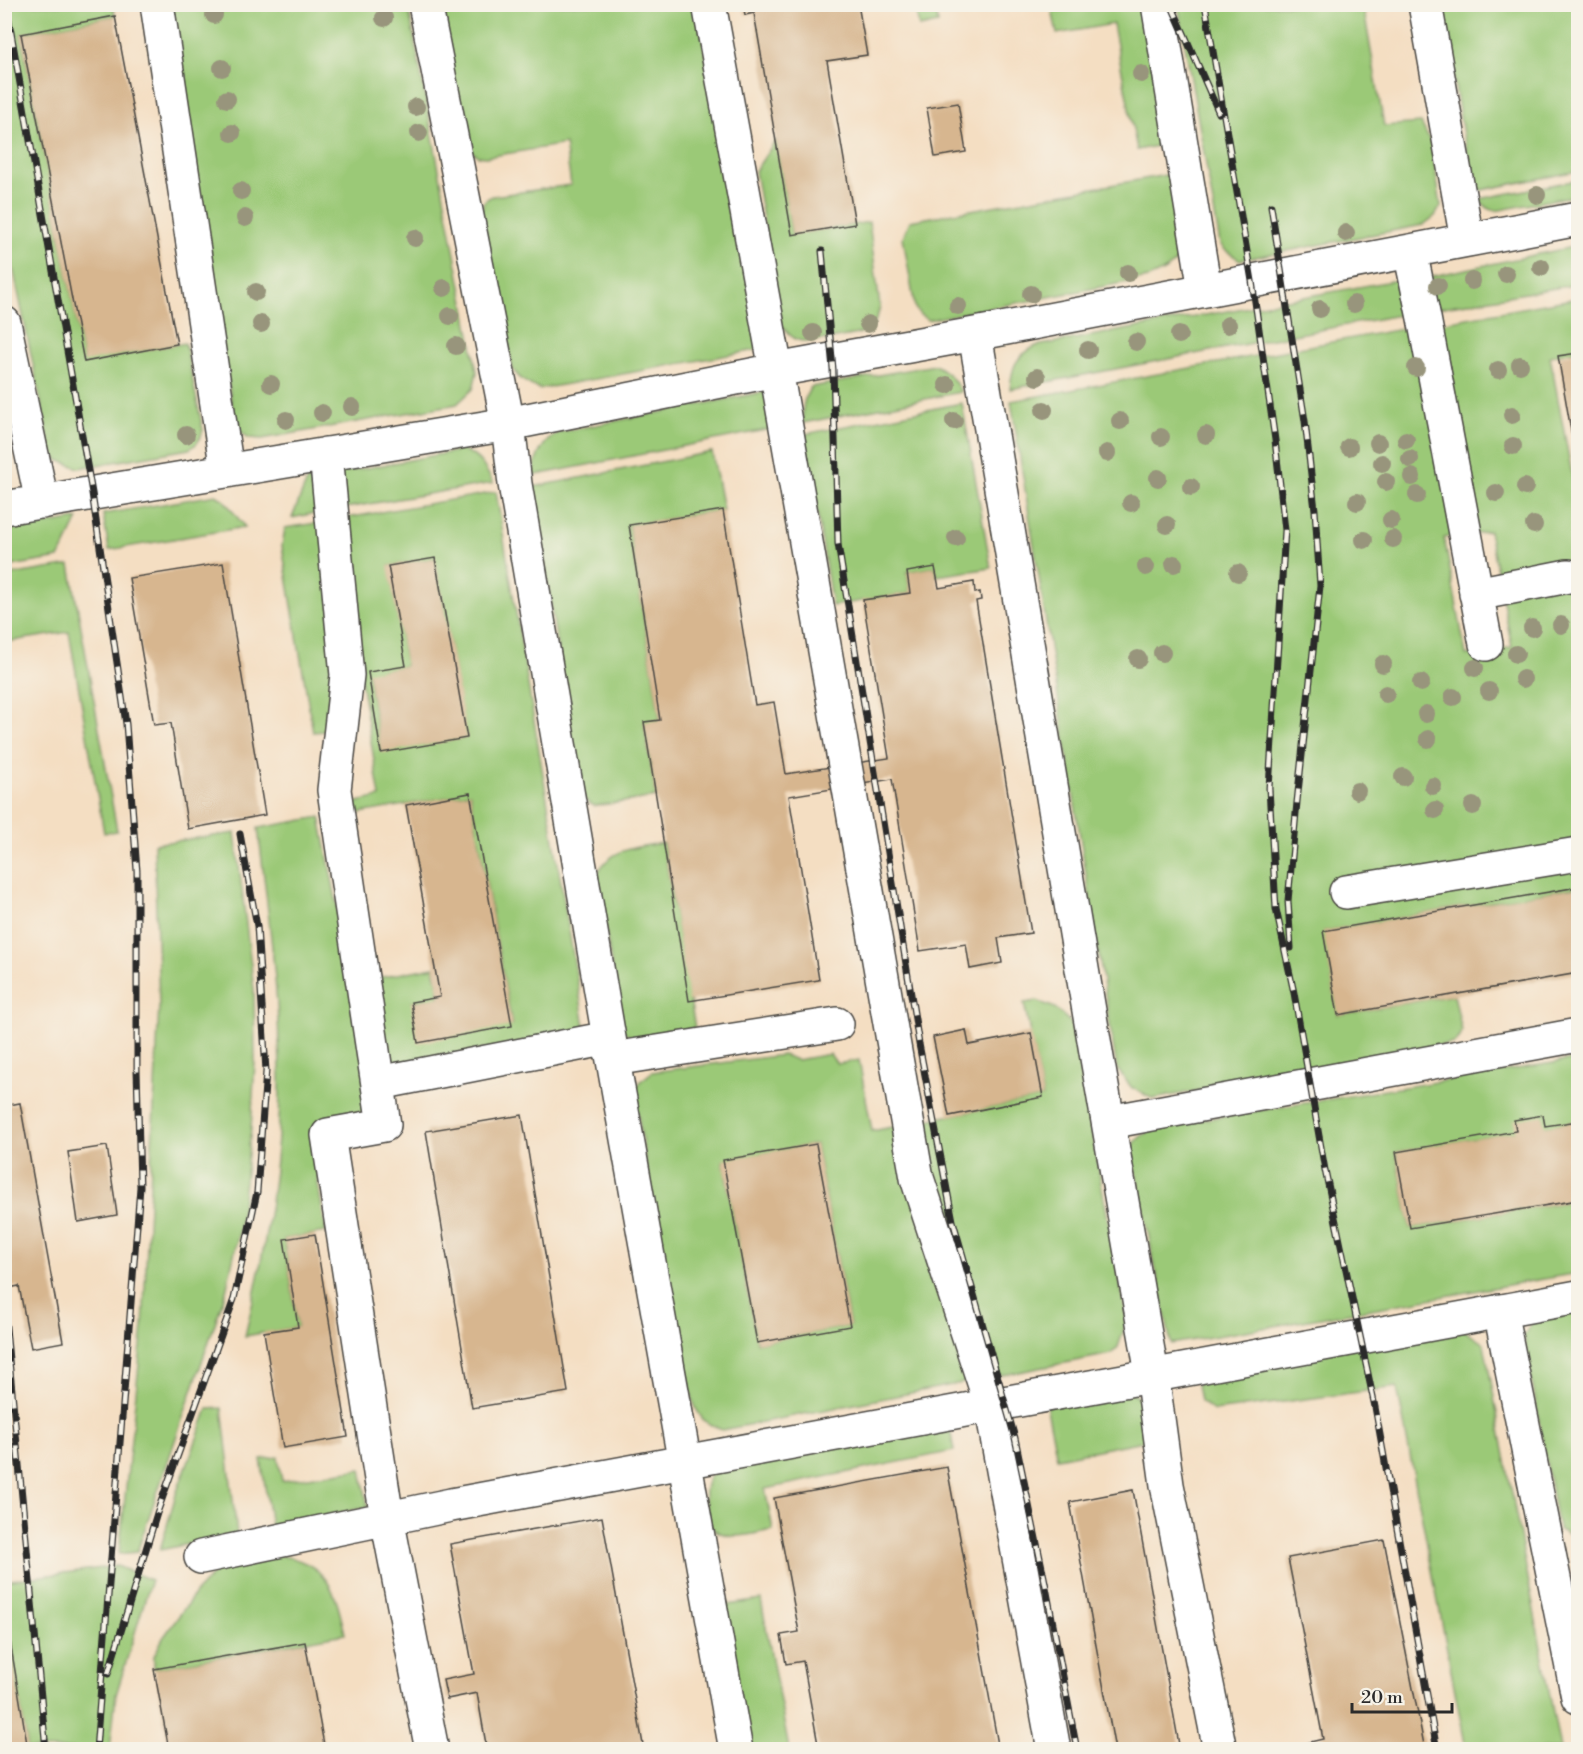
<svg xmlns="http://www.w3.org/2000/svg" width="1583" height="1754" font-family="'Libre Bodoni',serif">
<rect width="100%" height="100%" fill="#f7f3e8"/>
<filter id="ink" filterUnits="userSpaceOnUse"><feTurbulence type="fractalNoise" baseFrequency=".0167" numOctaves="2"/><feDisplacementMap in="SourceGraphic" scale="12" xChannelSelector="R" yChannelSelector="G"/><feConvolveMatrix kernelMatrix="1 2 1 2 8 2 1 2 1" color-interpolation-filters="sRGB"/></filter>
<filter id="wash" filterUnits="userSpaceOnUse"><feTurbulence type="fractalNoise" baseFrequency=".008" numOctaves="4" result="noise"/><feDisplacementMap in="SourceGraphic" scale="24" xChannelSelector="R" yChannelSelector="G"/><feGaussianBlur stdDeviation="1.35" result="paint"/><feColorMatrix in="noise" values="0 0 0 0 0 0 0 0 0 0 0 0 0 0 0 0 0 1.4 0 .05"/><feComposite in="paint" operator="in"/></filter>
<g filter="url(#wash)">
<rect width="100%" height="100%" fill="#f4dec2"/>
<path fill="#9bc977" stroke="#637a51" stroke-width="1.5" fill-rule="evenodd" d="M4 5H113L115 16 21 34 84 361 185 343 203 430C200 440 198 444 189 449L79 468 58 460 51 451 5 229Z
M164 5H408L477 372 473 389 457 404 262 439 249 438 236 428Z
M454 5H696L762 349 540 389C528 385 520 380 513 370L481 212C482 203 484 199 493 196L571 185 565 144 486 157 478 156 467 148 442 25 445 16Z
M915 5H935L938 23 919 27Z
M1051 5H1142L1167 144 1137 150 1113 24 1057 34Z
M1178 5H1363L1384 126 1421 123 1431 143 1441 206 1435 216 1423 225 1240 260 1226 251 1220 244Z
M1441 5H1578V171L1476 191 1463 134Z
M776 140 792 235 869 222 880 307C878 316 875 326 867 331 857 335 807 344 798 340 790 337 786 331 781 325L755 171Z
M1172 174C1174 188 1186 239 1183 249 1177 266 1163 272 1148 278L928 320 920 315 915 308 903 237 910 221Z
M1578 180V195L1495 211 1488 208 1478 199Z
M1578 246V284L1432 309V276Z
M1402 279 1415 312 1010 389C1012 366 1015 357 1036 346Z
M1578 298V350L1550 356 1578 507V887L1324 931 1338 1015 1454 995 1462 1031 1460 1037 1454 1043 1153 1099 1132 1088 1117 1069 1011 401 1418 326 1457 535 1444 538 1466 655 1512 647 1489 531 1473 534 1434 324Z
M935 365C948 372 954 379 961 392L803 423C802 408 803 399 811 387Z
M769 391 776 428 531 476C537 457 541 441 560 432Z
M962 403 991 568 937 576 935 567 907 572 910 593 832 606 805 434Z
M463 450C480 457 485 467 493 483L339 509 340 473Z
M712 452 723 510 629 525 660 720 644 723 656 797 595 806C586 803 583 798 579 790L533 487Z
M308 478 313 485 321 512 292 518Z
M496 492 586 1033 380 1067 367 980 434 967 440 997 411 1002 512 1025 470 793 355 814 353 803 380 797 360 674 340 519ZM435 558 466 738 381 752 368 673 406 666 389 566Z
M216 495 224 500 245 527 109 550 103 514Z
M78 519 59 558 5 567V531Z
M323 522 336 641 326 731 313 732 282 546 285 528Z
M70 565 117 831 104 833 69 632 5 642V576Z
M320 817 352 982 372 1111 323 1118 318 1184 326 1232 284 1239 298 1327 245 1336C265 1251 281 1162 280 1074 279 992 268 910 258 828Z
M235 833 254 990 255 1062 251 1129 239 1232 226 1291 137 1552 119 1554 143 1326 159 1006 154 844Z
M663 843 695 1028 641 1039 632 1038 622 1030 597 875C608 848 638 847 663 843Z
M1037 1001 1055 1008 1071 1023 1127 1320 1118 1347 1111 1354 722 1430C704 1423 700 1419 693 1401L655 1219 634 1090 642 1080 652 1072 783 1055 797 1060 830 1054 837 1064 859 1060 872 1131 1043 1097 1024 1003ZM816 1144 850 1326 757 1343 723 1161Z
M1578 1059V1121L1396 1152 1410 1228 1578 1200V1273L1171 1344 1131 1149C1139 1133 1151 1130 1169 1125Z
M1578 1307V1536L1573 1537 1558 1529 1524 1336 1536 1315Z
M1459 1327 1484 1344 1560 1749H1466L1397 1387 1214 1411 1200 1401 1197 1385 1207 1373Z
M1126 1388 1141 1400 1148 1440 1057 1458 1046 1404Z
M222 1408 237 1534 160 1550 176 1494 208 1409Z
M949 1423 954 1451 765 1489 773 1530C748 1534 730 1543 709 1526 706 1504 698 1485 716 1469Z
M278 1457 282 1481 361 1469 368 1507 271 1527 261 1459Z
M277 1555C328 1562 335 1589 345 1634L154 1669V1656L163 1638 196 1592 220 1567Z
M117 1566 151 1580 116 1695 110 1749H28L5 1615 4 1581Z
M761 1600 789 1749H747L721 1606Z"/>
<g id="blocks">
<path fill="#d7b68f" d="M743 4H858L867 55 827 61 855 224 792 235 754 13 745 15Z
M115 16 177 344 84 362 21 34Z
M958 103 966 152 935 157 927 108Z
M1578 353V465H1577L1558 356Z
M723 510 755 705 774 702 786 774 889 758 863 600 910 593 907 572 935 567 939 588 974 582 975 593 980 592 981 600 976 601 1031 933 998 938 1002 963 970 969 966 944 920 951 892 779 789 796 819 980 689 1001 644 722 660 720 629 525Z
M435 558 467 738 381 753 368 672 406 666 388 566Z
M223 563 265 815 188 829 171 723 154 725 129 578Z
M470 793 512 1026 418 1043 411 1002 440 997 406 805Z
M1578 887V973L1338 1015 1323 931Z
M966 1030 969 1045 1031 1033 1043 1097 949 1116 933 1037Z
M20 1103 63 1342 31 1348 19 1286 4 1289V1106Z
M522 1115 568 1392 472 1408 426 1131Z
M1543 1115 1545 1126 1578 1121V1200L1410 1228 1396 1152 1516 1131 1514 1120Z
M816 1144 850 1326 757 1343 723 1160Z
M107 1146 117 1215 78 1222 68 1152Z
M315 1234 348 1437 283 1448 264 1332 298 1327 284 1239Z
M947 1467 999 1750H819L803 1661 786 1664 781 1635 799 1632 774 1498Z
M1133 1490 1180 1750H1115L1070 1502Z
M602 1517 644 1750H487L477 1693 447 1699 443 1680 474 1674 450 1544Z
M1384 1540 1425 1750H1277L1323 1739 1288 1558Z
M4 1616H6L28 1750H4Z
M305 1642 325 1750H169L154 1669Z"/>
</g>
</g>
<g filter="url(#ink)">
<use href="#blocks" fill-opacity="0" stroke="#494642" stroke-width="1.5"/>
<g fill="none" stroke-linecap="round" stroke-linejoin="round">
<defs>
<path id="minor" d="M157 4 227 471
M425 4 508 424 776 370 917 1178 991 1404 1054 1750
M709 4 776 370 975 334 1578 219
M1158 4 1205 290
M1425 4 1467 240
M1410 251 1424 318 1486 644
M4 323 42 502
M975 334 1097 1058 1152 1374 1167 1485 1220 1750
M326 454 347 675 334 790 384 1125 328 1135 387 1518 432 1750
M4 508 508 424 515 484 609 1038 736 1750
M1476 594 1568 576
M1346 892 1578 854
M613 1059 837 1024
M379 1083 609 1038
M1109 1122 1578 1035
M1500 1311 1578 1697
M201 1557 451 1505 1578 1297"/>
</defs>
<use href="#minor" stroke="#494642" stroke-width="36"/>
<use href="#minor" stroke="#fff" stroke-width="33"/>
<defs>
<path id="rail" d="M6 4 92 493 126 724 137 871V1069L140 1187 96 1750
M1171 4 1219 113
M1205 4 1252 281 1275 440 1285 530 1269 788 1276 909 1294 993 1325 1170 1375 1407 1437 1750
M1271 206 1305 421 1315 510 1320 586 1297 802 1288 901 1291 948
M822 251 833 369 838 544 919 1044 953 1221 1015 1438 1045 1582 1077 1750
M4 1307 46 1750
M108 1674 157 1513 234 1299 257 1192 266 1071 257 926 240 834"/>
</defs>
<use href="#rail" stroke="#2b2b2b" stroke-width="7"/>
<use href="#rail" stroke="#f7f3e8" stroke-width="4.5" stroke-dasharray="14" stroke-linecap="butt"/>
</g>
<g fill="#98957c">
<circle cx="214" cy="15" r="9"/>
<circle cx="384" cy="18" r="9"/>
<circle cx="222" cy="68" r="9"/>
<circle cx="1141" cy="74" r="9"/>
<circle cx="227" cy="99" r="9"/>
<circle cx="416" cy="107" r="9"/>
<circle cx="232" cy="133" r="9"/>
<circle cx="419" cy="133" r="9"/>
<circle cx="241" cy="191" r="9"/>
<circle cx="1537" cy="195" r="9"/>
<circle cx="245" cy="218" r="9"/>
<circle cx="1346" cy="233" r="9"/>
<circle cx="415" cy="238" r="9"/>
<circle cx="1541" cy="267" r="9"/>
<circle cx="1128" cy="273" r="9"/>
<circle cx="1506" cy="274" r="9"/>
<circle cx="1472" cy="281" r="9"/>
<circle cx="1438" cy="286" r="9"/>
<circle cx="444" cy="288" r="9"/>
<circle cx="256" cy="292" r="9"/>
<circle cx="1031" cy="294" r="9"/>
<circle cx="1354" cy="304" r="9"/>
<circle cx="958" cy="306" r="9"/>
<circle cx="1320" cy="309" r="9"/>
<circle cx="450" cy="316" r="9"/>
<circle cx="261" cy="324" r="9"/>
<circle cx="868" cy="324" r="9"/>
<circle cx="1228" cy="325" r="9"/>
<circle cx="813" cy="333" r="9"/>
<circle cx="1179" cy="335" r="9"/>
<circle cx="1136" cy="342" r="9"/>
<circle cx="456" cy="346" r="9"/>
<circle cx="1088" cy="350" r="9"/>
<circle cx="1520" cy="365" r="9"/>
<circle cx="1416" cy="368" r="9"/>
<circle cx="1498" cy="370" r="9"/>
<circle cx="1037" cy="377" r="9"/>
<circle cx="271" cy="384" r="9"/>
<circle cx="947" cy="385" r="9"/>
<circle cx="352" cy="407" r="9"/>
<circle cx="1044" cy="410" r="9"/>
<circle cx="322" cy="413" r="9"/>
<circle cx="1512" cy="415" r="9"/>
<circle cx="286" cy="420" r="9"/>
<circle cx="954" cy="421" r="9"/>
<circle cx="1120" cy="421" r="9"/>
<circle cx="186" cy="435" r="9"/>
<circle cx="1206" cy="435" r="9"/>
<circle cx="1161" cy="437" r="9"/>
<circle cx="1406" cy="440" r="9"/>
<circle cx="1378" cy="443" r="9"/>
<circle cx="1513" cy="446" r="9"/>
<circle cx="1349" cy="447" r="9"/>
<circle cx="1107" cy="453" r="9"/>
<circle cx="1410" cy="459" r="9"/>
<circle cx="1382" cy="463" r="9"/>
<circle cx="1412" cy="477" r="9"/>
<circle cx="1158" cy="478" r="9"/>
<circle cx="1386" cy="482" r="9"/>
<circle cx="1191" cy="487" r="9"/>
<circle cx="1525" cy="487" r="9"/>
<circle cx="1496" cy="493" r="9"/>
<circle cx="1417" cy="495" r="9"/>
<circle cx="1357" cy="502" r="9"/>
<circle cx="1131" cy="503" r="9"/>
<circle cx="1391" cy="520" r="9"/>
<circle cx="1167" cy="525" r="9"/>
<circle cx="1534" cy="525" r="9"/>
<circle cx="956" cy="538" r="9"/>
<circle cx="1393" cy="539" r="9"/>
<circle cx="1364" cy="540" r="9"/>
<circle cx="1174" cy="564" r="9"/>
<circle cx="1146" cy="567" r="9"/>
<circle cx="1238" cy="573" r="9"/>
<circle cx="1561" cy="625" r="9"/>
<circle cx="1532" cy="628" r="9"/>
<circle cx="1162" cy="653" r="9"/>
<circle cx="1516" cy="654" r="9"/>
<circle cx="1138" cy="659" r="9"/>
<circle cx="1383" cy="664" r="9"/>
<circle cx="1475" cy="668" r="9"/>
<circle cx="1523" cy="679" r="9"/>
<circle cx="1421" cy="683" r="9"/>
<circle cx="1489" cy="691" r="9"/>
<circle cx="1386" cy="694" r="9"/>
<circle cx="1453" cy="697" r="9"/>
<circle cx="1426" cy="714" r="9"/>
<circle cx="1428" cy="739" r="9"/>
<circle cx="1403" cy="777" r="9"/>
<circle cx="1433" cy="786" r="9"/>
<circle cx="1357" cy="791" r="9"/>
<circle cx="1473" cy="806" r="9"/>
<circle cx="1435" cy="810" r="9"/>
</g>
</g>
<rect width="1583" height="1754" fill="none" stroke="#f7f3e8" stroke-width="24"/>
<path d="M1352 1703v9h100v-9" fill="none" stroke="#2b2b2b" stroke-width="3"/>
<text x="1361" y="1703" font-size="18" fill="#2b2b2b" stroke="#f7f3e8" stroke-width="4.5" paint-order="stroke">20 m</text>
</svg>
